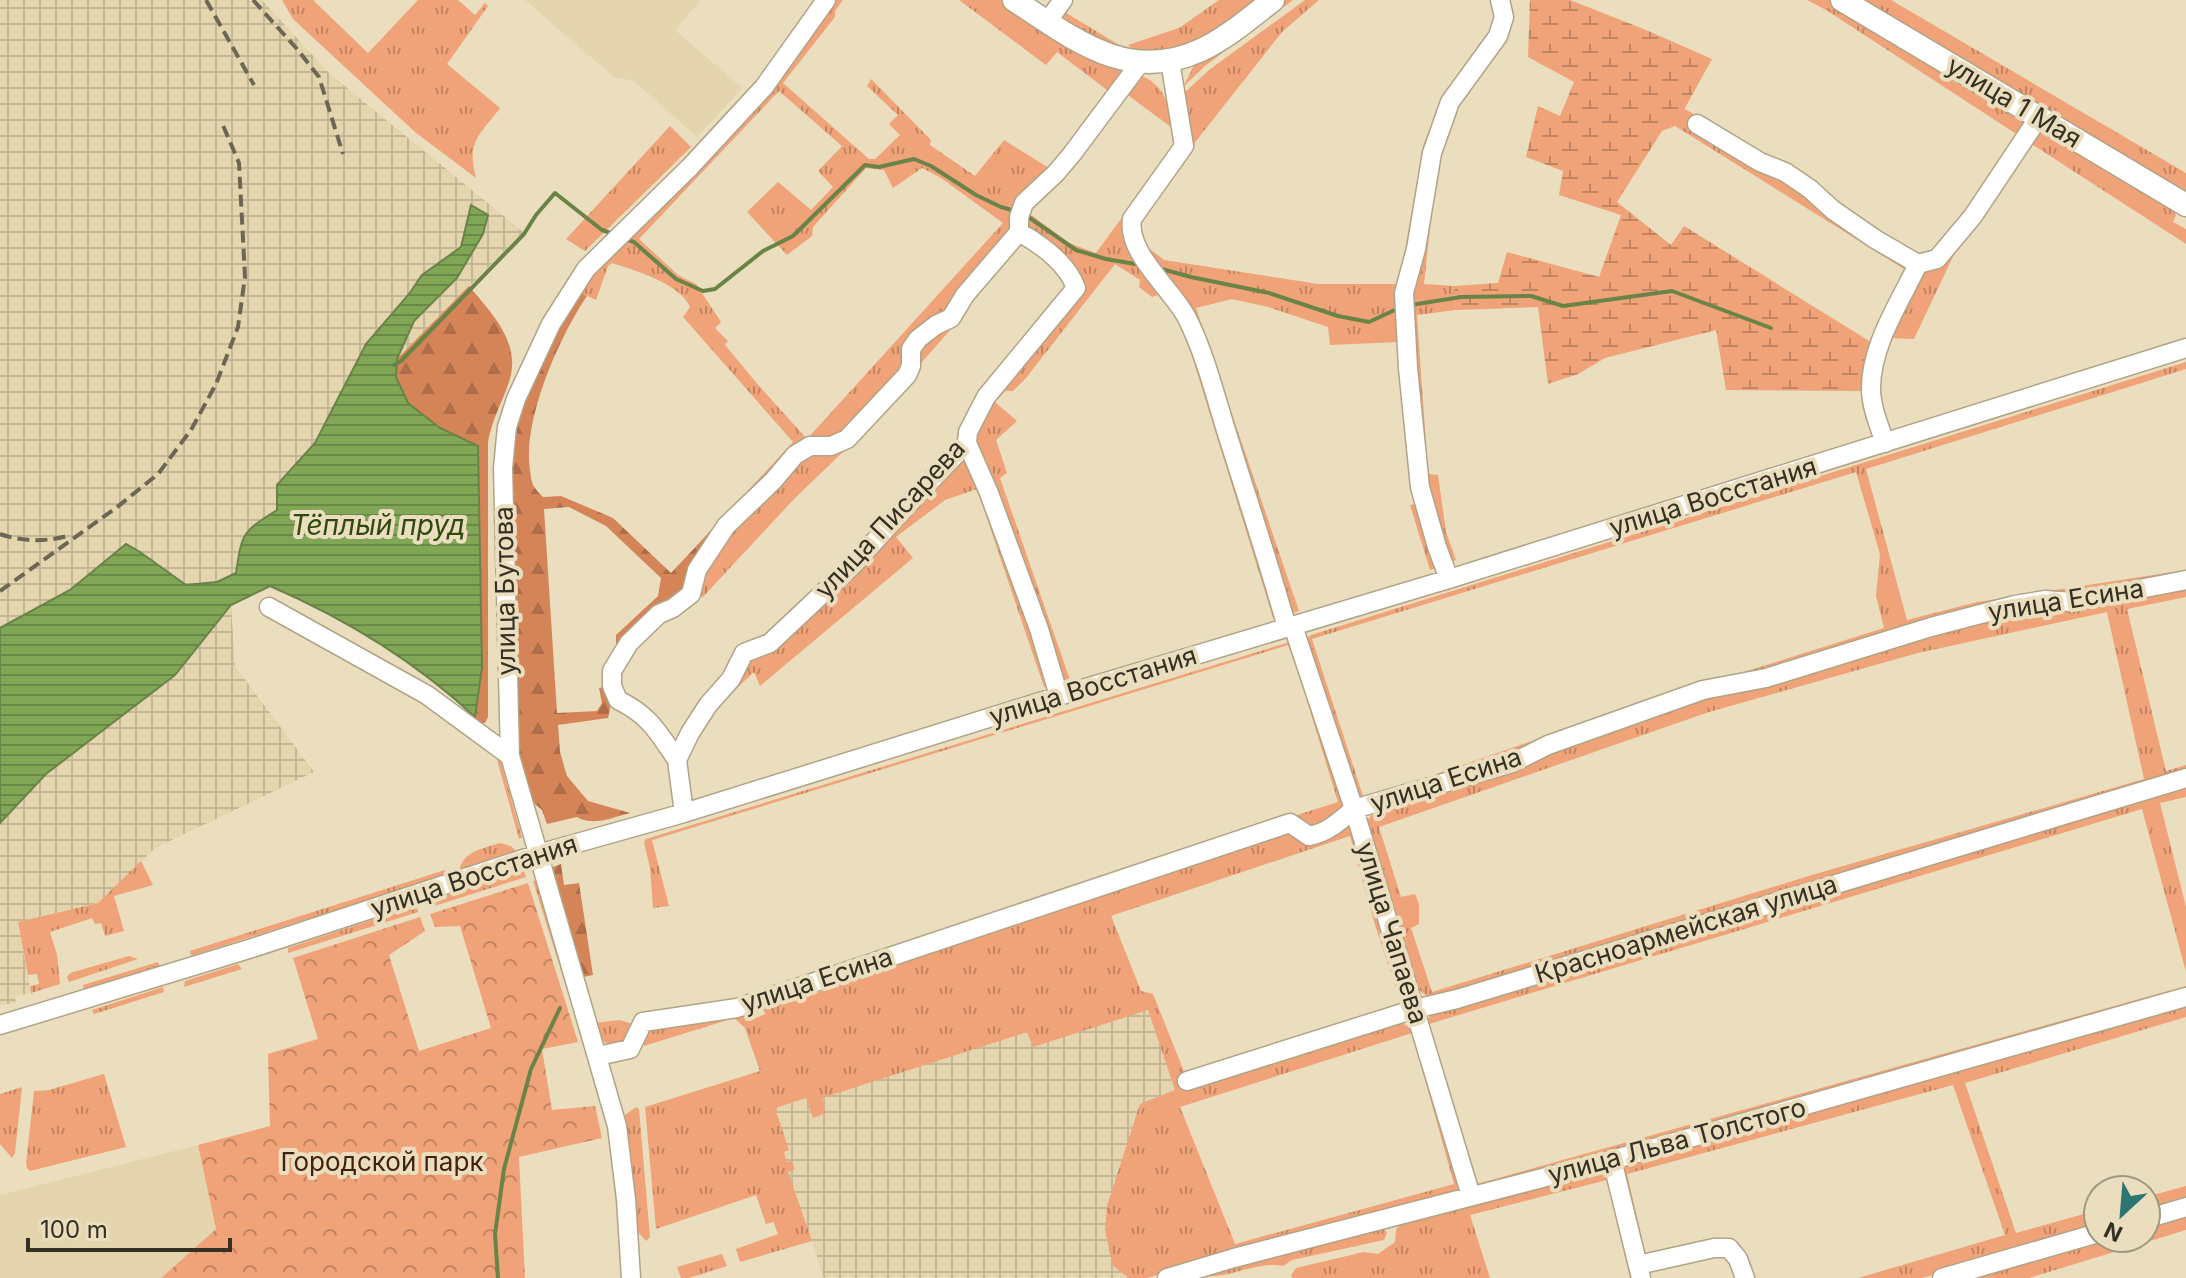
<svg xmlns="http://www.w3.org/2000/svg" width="2186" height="1278" font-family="Inter,sans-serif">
<defs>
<pattern id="industrial-grid" width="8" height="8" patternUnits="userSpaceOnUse" patternTransform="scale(2)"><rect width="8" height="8" fill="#e4d5ae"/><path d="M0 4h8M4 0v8" fill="none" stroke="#c4b796"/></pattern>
<pattern id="grass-tufts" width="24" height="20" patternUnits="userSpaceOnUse" patternTransform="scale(2)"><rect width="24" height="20" fill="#f0a278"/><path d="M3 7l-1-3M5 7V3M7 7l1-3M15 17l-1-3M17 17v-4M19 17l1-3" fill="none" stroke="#c38462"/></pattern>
<pattern id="forest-firs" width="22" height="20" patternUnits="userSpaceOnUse" patternTransform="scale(2)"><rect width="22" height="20" fill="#d58458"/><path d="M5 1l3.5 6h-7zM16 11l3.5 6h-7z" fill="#ae6c49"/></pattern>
<pattern id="wetland-marsh" width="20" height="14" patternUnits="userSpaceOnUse" patternTransform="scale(2)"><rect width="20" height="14" fill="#f0a278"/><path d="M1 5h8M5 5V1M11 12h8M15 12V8" fill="none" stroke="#c38462"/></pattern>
<pattern id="park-crowns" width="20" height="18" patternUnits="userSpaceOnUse" patternTransform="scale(2)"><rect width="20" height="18" fill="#f0a278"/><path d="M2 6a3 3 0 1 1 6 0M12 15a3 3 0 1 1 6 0" fill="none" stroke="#c38462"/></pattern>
<pattern id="water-rules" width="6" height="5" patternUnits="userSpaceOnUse" patternTransform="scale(2)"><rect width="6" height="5" fill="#81a756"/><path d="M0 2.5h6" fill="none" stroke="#6a8847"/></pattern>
</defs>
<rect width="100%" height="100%" fill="#eadebf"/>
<path fill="#e4d5ae" d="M525 0H701L675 30 742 88 697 137 634 81 614 77Z
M198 1145 216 1229 161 1278H0V1195Z"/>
<path fill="url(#industrial-grid)" d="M0 0H262L330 74 523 232 397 359 231 605 235 666 314 772 155 848 98 903 18 922 31 993 15 996 16 1003 0 1005Z
M1105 900 1148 1010 1175 1090 1113 1266 1129 1278H824L812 1241 791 1246 778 1235 729 1088 762 1077 745 1028Z"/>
<path fill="url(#grass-tufts)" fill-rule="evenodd" d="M282 0H313L368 53 418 0H458L475 15 485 3 488 6 447 64 500 108C480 135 466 141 476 178L415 132 293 19Z
M836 0H843L835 11V17L783 83 869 159H875L900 135 889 124 898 115 867 86 871 79 931 140 930 145 975 176 1004 140 1052 170 1013 231 845 436 811 442 716 525 793 442 683 317 690 307C681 284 634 270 612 263L608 266 596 300 577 291 772 87ZM779 91 842 146 818 171 833 187 811 210 778 182 747 212 787 255 812 236 813 227 866 168 884 170 893 188 922 168 941 178 1003 223 807 439 760 387 725 345 728 341 715 328 721 322 696 284 678 275 639 239Z
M959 0H1007L1116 61 1123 75 1111 93 1057 52 1046 65Z
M1219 0H1257C1231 19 1201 44 1168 49 1158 51 1147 51 1136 52L1128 45 1179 28Z
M1279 0H1293L1205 66 1183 87 1200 54Z
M1305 0H1319L1282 32 1189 150 1182 95 1209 70Z
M1807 0H1829L2031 121 2021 137 1826 10Z
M1853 0H1891L2186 173V197Z
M1063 11 1119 45 1120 49 1110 46 1059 18Z
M1136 75C1162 79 1171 107 1175 130L1125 93 1061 176 1044 188 1026 211 1069 243 1096 253 1175 145 1128 214 1123 230 1125 239 1160 294 1152 297 1139 287 1140 280 1115 264 1026 378 1013 391H1005L995 402 1017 421 996 440 1007 473 1000 478 1070 680 1059 684 1043 629 993 492 972 445 974 431 989 399 1081 290C1085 266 1041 243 1025 227L1022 218 1027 203 1058 175 1075 156 1131 77Z
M1445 93 1426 147 1399 342 1330 345 1328 327 1268 307 1232 299 1196 308 1299 611 1288 615 1211 371 1137 239 1164 260 1318 284H1399L1424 143Z
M1683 108 1798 174 1919 257 1918 260 1783 174 1909 269 1903 278 1904 269 1675 126Z
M2039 124 2163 199 2176 215 2173 222 2186 229V244L2027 141Z
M670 126 691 147 585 251 566 239Z
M1434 190 1424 284 1454 286 1456 310 1417 315 1428 474 1438 475 1446 532 1456 560 1448 563 1425 484 1410 295Z
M1957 248 1914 339 1888 338 1921 268Z
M1182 324 1203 374 1278 616 1273 618Z
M949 327 951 329 916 369 915 350Z
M2186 362V369L1866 469 1907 620 1977 602 2186 570V576L2013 602 1360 803 1306 639 1311 635ZM1856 472 1880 554 1876 596 1884 628 1610 714 1364 799 1312 639Z
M846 449 794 499 702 598 700 592 703 569 728 528 811 450Z
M966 452 985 495 1049 686 1044 687 977 489 945 500 896 537 913 558 760 686 754 672 705 718 749 655Z
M1415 504 1438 567 1430 570 1410 505Z
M2186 585V597L2127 609 2166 771 2186 765V773L1438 999 1427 996 1418 989 1365 823 1377 809 1705 695 2014 611ZM2107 612 2144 779 1812 875 1432 992 1411 928 1419 924V904L1415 894 1401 897 1379 827 1709 712 1918 653Z
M1290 642 1303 676 1300 678 1288 645 652 840 669 906 653 908 650 868 644 842 646 839Z
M1306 698 1311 700 1347 807 1309 831 1291 817 1338 802Z
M499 755 522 838 519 839 496 756Z
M2186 784V797L2160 803 2186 907V972L2142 809 1429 1024 1477 1184 2186 986V994L1489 1185 1476 1184 1426 1023 1432 1013Z
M1351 819 1402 995 1401 1003 1375 925 1350 836 1111 916 1141 991 1153 994 1185 1074 1399 1022 1408 1026 1413 1032 1459 1183V1190L1455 1195 1237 1250 1147 1278H1129L1113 1266 1105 1230 1107 1206 1140 1104 1175 1090 1148 1010 1033 1047 1027 1032 822 1098 826 1113 813 1118 806 1098 775 1108 789 1150 784 1152 787 1162 792 1161 795 1169 788 1172 812 1241 740 1262 736 1249 778 1234 774 1222 766 1224 756 1195 656 1229 645 1107 760 1071 745 1028 734 1018 644 1046 646 1025 747 1009 751 1020 765 1014 762 1005 796 993 798 999 822 991 820 984 1289 829 1298 837ZM1412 1033 1454 1184 1235 1244 1180 1107Z
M500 843 511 846 516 851 459 870C465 850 482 849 500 843Z
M141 861 153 885 114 896 124 931 105 936 101 923 95 924 92 918 50 932 57 955 60 984 31 993 30 986 39 984 37 974 28 975 18 922 98 903Z
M445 870V875L191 956 190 951Z
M524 870 526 877 428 908 426 902Z
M538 880 611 1126 607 1127 588 1057 533 881Z
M416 905 418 912 288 953V948Z
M129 956 138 959 69 982 67 977 70 973Z
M158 962 160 967 84 990 83 985Z
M238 964 242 969 184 987 185 981Z
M163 987 164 992 94 1014 92 1010Z
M2186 1004V1017L1965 1083 2016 1233 2098 1210V1228L1922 1278H1858L2005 1235 1953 1085 1627 1174 1646 1256 1641 1257 1622 1175 1624 1166 1635 1159Z
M619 1020 633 1024 623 1044H608L600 1039 595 1023Z
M104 1074 126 1147 30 1171 27 1168 26 1163 34 1091 49 1090Z
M22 1087 15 1153 12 1158 0 1144V1094Z
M636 1107 639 1109 650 1237 646 1241 638 1232 625 1115Z
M1597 1172 1607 1175 1635 1278H1630L1607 1180 1470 1215 1490 1278H1292L1291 1275 1296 1268 1364 1252 1378 1254 1395 1242 1396 1230 1402 1221Z
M2186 1186V1202L2146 1213V1197Z
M2186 1212V1230L2029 1278H1962L2098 1238H2146V1224Z
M1382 1227 1387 1233 1384 1240 1292 1260 1283 1266C1257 1261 1231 1278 1206 1276Z
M722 1254 727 1266 689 1278H681L677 1267Z"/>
<path fill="url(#forest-firs)" d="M469 286C492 314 522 343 509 382 502 403 492 419 488 442V717L485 723H480L475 717 482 667 478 446 440 428 408 403 396 377 397 359Z
M577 291 587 296C559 337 522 421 530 470 531 476 531 483 535 488 537 491 540 494 543 497L561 496 613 518 671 573 716 525 686 590 616 654V635L658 596 661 578 606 526 569 507 544 509 557 713 597 711 602 703 599 688 609 686 612 699 608 718 558 725 560 752 567 776 588 801 630 813C613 817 593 827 577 817L547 824 542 810 529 799 517 757 509 469 515 429 531 382Z
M561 864 564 885 579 883 593 975 579 978 553 875V867Z"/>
<path fill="url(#wetland-marsh)" d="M1530 0H1570L1646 30 1712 59 1675 126 1662 131 1617 202 1671 245 1684 226 1874 344 1864 391 1726 390 1716 330 1605 358 1578 374 1548 384 1538 307 1456 310 1454 286 1498 283 1507 252 1599 277 1621 215 1559 195 1563 171 1526 157 1538 106 1560 116 1574 82 1528 57Z"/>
<path fill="url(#park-crowns)" d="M528 883 578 1042 542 1049 552 1110 595 1106 602 1138 519 1157 525 1278H161L216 1229 198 1145 270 1126 268 1054 318 1039 293 958 420 917 425 931 389 955 419 1051 491 1028 460 926 435 927 430 914Z"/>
<path fill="url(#water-rules)" stroke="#6a8347" stroke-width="2" d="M471 205 488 215 483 234 457 278 414 321 397 359 396 377 408 403 440 428 478 446 482 667 475 717C416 662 344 618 270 586L231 605 175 675 46 774 0 823V628L70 590 126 544 140 552 186 585 217 582 236 573C242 533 242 532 277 510V485L315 443 366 344 409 294 422 275 461 247Z"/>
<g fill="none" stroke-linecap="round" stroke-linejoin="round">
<path stroke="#6a8347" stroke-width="4" d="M1027 216 1076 250 1106 259 1141 265
M625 239 634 242 676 279 703 291 715 289 763 251 793 236 865 165 879 167 914 159 931 166 976 195 1001 207 1015 211
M1158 268 1191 277 1269 293 1338 316 1369 322 1399 308
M1411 305 1461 297 1531 296 1563 306 1672 291 1771 328
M394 365 401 361 524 234 536 215 555 193 602 230 613 234
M498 1278 495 1234 504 1169 531 1069 560 1008"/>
<defs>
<path id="minor" d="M1047 22 1063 0
M1170 61 1184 146 1132 219C1126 253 1173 290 1187 318 1207 358 1217 404 1231 446 1250 507 1270 567 1287 628
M1697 124 1760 162 1785 172 1810 189 1833 210 1875 239 1918 264 1937 259 1973 216 2039 117
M967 443 989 493 1039 629 1059 696
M1885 443C1879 425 1871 407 1871 388 1871 345 1900 302 1918 264
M1449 579 1437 547 1420 487 1408 368 1404 293 1416 249 1432 153 1450 102 1498 36 1504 17 1500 0
M269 607 427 695 510 756
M1293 626 1354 809 1471 1196
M677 760C658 732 649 715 618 700L612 686V671L629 643 659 614 673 608 691 594 697 570 726 526 773 481 795 455 810 446H831L847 439 907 375 911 366V349L918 339 936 325 951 318 965 295 1019 232V217L1024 203 1056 173 1072 154 1140 63
M684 813 677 760 690 733 708 705 731 679 744 653 770 643 854 564 914 498 967 443 968 432 986 397 1076 288C1067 263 1042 245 1019 232
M0 1025 249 949 538 854 684 813 1059 696 1449 579 2186 348
M598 1056 630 1049 643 1022 737 1008 1290 823 1309 836C1327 833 1340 821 1354 809L1512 763 1548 745 1703 690 1766 678 1931 627 2015 605 2045 600 2072 602 2186 580
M1187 1081 1415 1009 1457 999 2186 778
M1612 1160 1641 1278
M2146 1219 2186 1207
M1638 1265 1714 1248H1729L1738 1259 1745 1278
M631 1278 626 1199 617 1126 510 756 503 468 507 427 516 399 551 324 586 269 690 167 764 87 826 0
M1167 1278 1234 1258 1612 1160 2186 997
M1942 1278 2098 1233"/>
<path id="major" d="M1014 0C1074 39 1128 84 1201 50 1227 38 1251 17 1273 0
M1842 0 2186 205"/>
</defs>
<use href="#minor" stroke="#b0a486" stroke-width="21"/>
<use href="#major" stroke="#b0a486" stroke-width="25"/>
<use href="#minor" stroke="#fff" stroke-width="18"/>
<use href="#major" stroke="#fff" stroke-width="22"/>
<path stroke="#6d6654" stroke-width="4" stroke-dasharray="12 6" stroke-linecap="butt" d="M206 0 254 85
M253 0 297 49 319 77 343 154
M0 534C22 542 49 542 70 535
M0 591 116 508 158 474 191 430 216 384 238 327 245 277 239 163 222 123"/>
</g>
<g text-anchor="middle" stroke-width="8" stroke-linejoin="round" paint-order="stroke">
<g font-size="26" fill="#353024" stroke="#eadebf">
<text transform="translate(2014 102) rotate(31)" y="9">улица 1 Мая</text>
<text transform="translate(1713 497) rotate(-17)" y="9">улица Восстания</text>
<text transform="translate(890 519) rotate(-47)" y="9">улица Писарева</text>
<text transform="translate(505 591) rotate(-91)" y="9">улица Бутова</text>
<text transform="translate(2066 600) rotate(-9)" y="9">улица Есина</text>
<text transform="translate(1093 686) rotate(-17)" y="9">улица Восстания</text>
<text transform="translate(1446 780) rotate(-18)" y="9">улица Есина</text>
<text transform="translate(474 876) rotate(-18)" y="9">улица Восстания</text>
<text transform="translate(1686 929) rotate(-17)" y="9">Красноармейская улица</text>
<text transform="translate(1392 933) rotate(73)" y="9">улица Чапаева</text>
<text transform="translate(817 980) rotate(-18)" y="9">улица Есина</text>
<text transform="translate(1677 1141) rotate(-15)" y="9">улица Льва Толстого</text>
</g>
<g font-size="26" fill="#42210e" stroke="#eadebf">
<text x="382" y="1171">Городской парк</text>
</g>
<g font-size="28" font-style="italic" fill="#31490e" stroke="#eadebf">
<text x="378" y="535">Тёплый пруд</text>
</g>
</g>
<g transform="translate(2122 1214) rotate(206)"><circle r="38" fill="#eadebf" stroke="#a29881" stroke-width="2"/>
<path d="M0-6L14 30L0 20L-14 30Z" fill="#2c7571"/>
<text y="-12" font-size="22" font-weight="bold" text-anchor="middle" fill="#353024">N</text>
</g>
<path d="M28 1238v12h202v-12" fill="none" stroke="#353024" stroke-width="4"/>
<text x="40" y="1238" font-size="24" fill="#353024" stroke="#eadebf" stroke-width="6" paint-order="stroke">100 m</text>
</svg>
